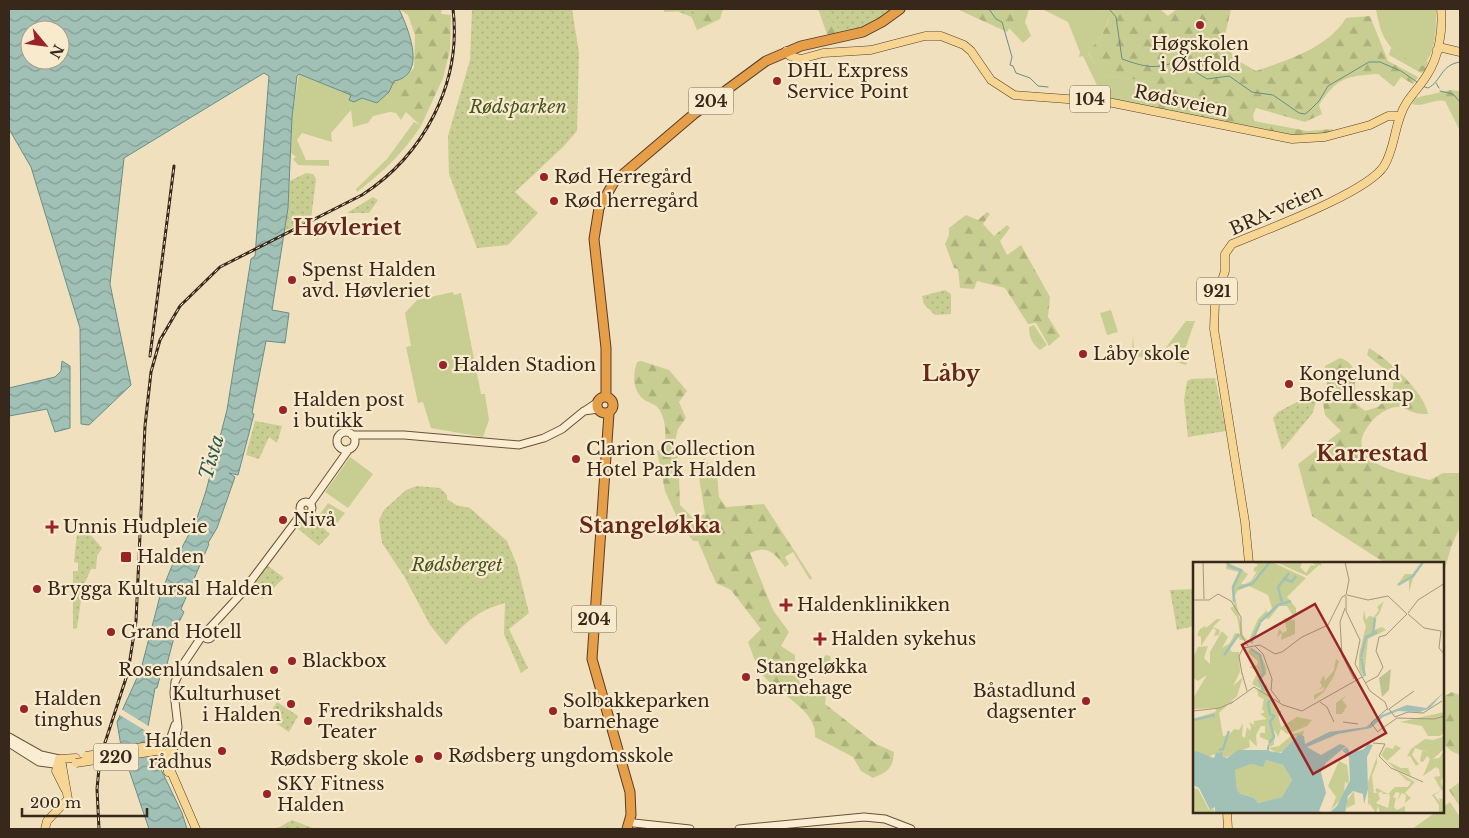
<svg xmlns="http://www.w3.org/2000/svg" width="1469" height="838" font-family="'Libre Baskerville',serif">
<defs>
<pattern id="forest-firs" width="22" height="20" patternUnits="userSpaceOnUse" patternTransform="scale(1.25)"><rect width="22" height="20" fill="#c8ce91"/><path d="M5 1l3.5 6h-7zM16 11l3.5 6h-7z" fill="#acb17c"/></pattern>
<pattern id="park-dots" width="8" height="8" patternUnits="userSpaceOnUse" patternTransform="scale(1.25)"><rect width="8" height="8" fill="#c8ce91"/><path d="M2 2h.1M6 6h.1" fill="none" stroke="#acb17c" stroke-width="1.8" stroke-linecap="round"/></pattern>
<pattern id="water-waves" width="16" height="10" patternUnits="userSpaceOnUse" patternTransform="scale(1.25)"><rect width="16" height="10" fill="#a1c1b7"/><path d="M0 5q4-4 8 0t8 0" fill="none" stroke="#849d94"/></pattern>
</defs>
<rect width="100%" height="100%" fill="#f0e0bd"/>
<path fill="#c8ce91" d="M1012 9H1029L1025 22 1031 36 1023 43 1009 28 1015 19Z
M1042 9H1100L1109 18 1101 37 1088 53 1102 75 1155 82 1156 108 1103 98 1083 56 1079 57 1080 52 1068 22Z
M1376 9H1436C1436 28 1437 53 1422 66 1415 65 1410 62 1404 58 1384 45 1380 31 1376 9Z
M299 74 373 102 380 101 385 95 407 110 401 120 396 113 390 112 373 116 368 123 353 127 351 110 331 133 332 142 302 133 297 140 306 160H329V166L298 165 293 159 296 157 291 153 292 116Z
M414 122 421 126C403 153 383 172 357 192L356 189 387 159Z
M453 292 454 295 461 293 481 394H485L489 420 483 437 431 428 423 402 418 403 406 347 411 346 405 313 417 300Z
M1111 310 1118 332 1107 335 1100 313Z
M1186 321H1195L1184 352 1183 348 1172 344 1164 350Z
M1034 325 1047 345 1040 350C1032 343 1029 338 1029 327Z
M1133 336 1134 348 1158 354 1169 351 1168 355 1187 362 1186 365 1162 358 1137 357 1132 350Z
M350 457 373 474 348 508 325 492Z
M328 503 345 513 335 526 320 514Z
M826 655 830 656 831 662 820 665 817 660 819 657 823 658Z
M1450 802 1460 817V829H1412L1436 812H1443V807Z"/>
<path fill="url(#forest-firs)" d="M399 9H442L441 14 451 15 450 50 443 78 421 126 395 102 385 95 389 92 394 81 404 78 414 68 415 35 408 15Z
M664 9H723L720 19 697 30 689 11 664 12Z
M818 9H897L839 35 827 34Z
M957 9H1012L1015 19 1007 32Z
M1100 9H1160L1168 16 1177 9H1231L1224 40 1235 59 1256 71C1287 60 1328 48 1346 18L1370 16 1388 61 1418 77 1413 84 1401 77 1394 87 1378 74C1347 76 1337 77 1319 105L1322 114 1305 122 1256 108 1253 115 1254 121 1307 131 1333 129 1332 132 1313 136H1298L1156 108 1154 82 1101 75 1088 52 1101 37 1109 19Z
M1391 48 1416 65 1422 66 1428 60 1426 70 1421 73 1389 55Z
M1450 90 1460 91V131L1445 101C1434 98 1423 108 1412 104L1415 98Z
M987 212 990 214 983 224 994 236 1007 225 1010 228 1000 241 1007 255 1021 245 1050 297 1048 317 1060 336 1049 346 1036 323 1028 324 1005 288 977 281 974 289 960 288 958 269 954 268 945 244 949 235V228L966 215 978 220Z
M1369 348C1388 359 1425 393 1428 414 1424 414 1418 414 1413 412 1408 411 1404 407 1399 407 1390 406 1378 414 1372 421 1336 463 1401 473 1430 480L1443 473H1460V527L1451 547 1443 576V563H1385L1312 516 1298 464 1341 431 1325 415 1322 397 1328 393 1325 366 1340 358C1361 364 1354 385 1354 402L1365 411 1378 407 1392 394 1394 377 1367 355Z
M641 361 669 370 687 391 679 402 686 418 678 429 675 441 678 452 680 505 693 518 705 514 698 471 704 458 717 476 719 497 726 507 764 504 812 578 810 580 793 552 785 557 789 564 785 567C775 553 767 545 750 553L773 610 789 632 781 646 795 655V669L801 687 826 696 825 704 876 744 894 752C893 769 887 772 873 778L861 771 853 757 815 737C818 710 777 694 762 674 756 664 752 653 748 642L761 629 731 590 716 583 698 541H693L680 524 665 491 657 451 665 447C666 434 666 420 659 409 655 403 647 403 642 398 632 388 633 374 637 362Z
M1452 692 1460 695V755L1451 751 1443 743V697Z
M1460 782V807L1449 790Z"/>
<path fill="url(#park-dots)" d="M472 9H572L579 53 577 131 564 146 515 192 538 213 508 245 477 248 449 174 448 136 470 60Z
M679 9H699L694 18 679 12Z
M820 9H896L877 23 844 34Z
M306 173 313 174 316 179 311 219 284 231 290 181Z
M373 197 378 200 369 213H347Z
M945 290 951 294V314L935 315 924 304 922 296Z
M1215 378 1226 431 1188 437 1184 400 1187 381 1191 379Z
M1310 395 1316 402 1312 414 1282 450 1273 418 1278 412Z
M255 421 282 426 277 443 269 437 259 459 246 455Z
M417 486 440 488 447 495V499L456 505 470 508 507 541 517 565 529 613 509 629 528 668 521 673 504 634 505 603C478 610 463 624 446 645L430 625 404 576 382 543 379 520 384 510 406 490Z
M303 518H312L330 534 319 546 296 527Z
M77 534H90L102 548 97 556 96 569H91L83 587 77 628 73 629V571H78V563L74 562Z
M267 565 284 578 262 599 252 587Z
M1194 589V626L1177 630 1170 590Z
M277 702 298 716 289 732 267 717Z
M292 820 315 829H276Z"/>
<path fill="url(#water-waves)" stroke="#688f85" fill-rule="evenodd" d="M9 9H399C408 28 428 75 394 81L389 92 377 103 362 98 354 102 349 100 351 95 299 74 297 76 292 117 288 208 272 310 289 313 285 343 266 341 252 413 254 414 238 475 229 473 235 477 217 528 208 543 209 544 181 609 184 612 177 626 167 664 163 665 157 688H155L147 732 154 755 182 813 187 829H149L121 746 117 722 141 669 160 596 171 568 196 521 206 491 227 410 251 259 255 256 269 76 264 73 124 158 110 284 131 385 89 425 81 424 80 328 31 167 9 129ZM30 30H60V60H30Z
M62 361 70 366V428L55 432 47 409 9 416V388L55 377 61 371Z"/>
<path fill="#f0e0bd" d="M121 709 150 727 151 734 118 714Z"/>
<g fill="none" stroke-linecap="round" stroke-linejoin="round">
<path stroke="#688f85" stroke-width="1" d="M989 9 996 19 1002 22 1012 57 1010 65 1013 66 1016 73 1030 78 1038 86 1048 87
M1109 9 1116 17 1122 59C1145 67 1155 70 1178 61L1207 79 1229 76 1252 92 1273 95 1299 113 1305 114 1310 110 1319 101 1328 86 1369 62H1380L1401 71 1417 82
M1436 83 1439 88
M1422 86 1428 88C1442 81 1440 65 1460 62
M1440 91 1453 94 1460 102
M1460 112V115"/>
<defs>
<path id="secondary" d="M586 410 598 402
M337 441a9 9 0 1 1 18 0a9 9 0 1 1-18 0Z
M352 435H404L519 445 544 438 562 429 584 411 598 409
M300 508a6 6 0 1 1 12 0a6 6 0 1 1-12 0Z
M310 504 349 449
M204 635a4 4 0 1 1 8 0a4 4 0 1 1-8 0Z
M207 631 241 594 302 513
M9 737 41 755 59 759
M9 743 39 762 62 765
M166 752 175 725
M169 753 173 751 178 727 174 693 175 682 184 663 204 633
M630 821 634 823 690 829
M739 829 864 817 885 819 911 829"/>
<path id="primary" d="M1437 50 1443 48 1460 52
M786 51 790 56 801 59 823 53 871 50 925 36H941L964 45 971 51 991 80 1014 95 1108 102 1292 139 1325 137 1370 125 1388 116H1400
M1249 563 1245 522 1214 329 1215 302 1225 271V254L1232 244C1265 230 1367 193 1384 166 1396 147 1394 121 1407 102 1413 93 1421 85 1427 75 1439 57 1443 30 1441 9
M143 747 164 745 173 751 170 769 196 829
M156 751 165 753 168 772
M59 759 56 771 65 789
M59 759 76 758
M1227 812 1228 829
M45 829 47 821 68 799 62 765 59 759"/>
<path id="highway" d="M597 405a8 8 0 1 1 16 0a8 8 0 1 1-16 0Z
M606 397V348L594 239 599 208 614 182 694 114 766 61 801 46 863 32 882 22 900 9
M609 413 592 659 630 792 631 815 627 829"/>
</defs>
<use href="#secondary" stroke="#6b5139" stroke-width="9"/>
<use href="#primary" stroke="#563e2a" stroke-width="9"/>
<use href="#highway" stroke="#563e2a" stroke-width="11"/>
<use href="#secondary" stroke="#fbedd1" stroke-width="7"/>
<use href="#primary" stroke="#f7d592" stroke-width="8"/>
<use href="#highway" stroke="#e69e48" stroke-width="9"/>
<defs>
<path id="rail" d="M150 356 174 166
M99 829 97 789 100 758 128 672 136 621 145 426 151 372 160 340 180 306 220 267 362 195C424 155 462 83 453 9"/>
</defs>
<use href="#rail" stroke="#37281b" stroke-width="3"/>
<use href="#rail" stroke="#f7eacd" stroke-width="1" stroke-dasharray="4" stroke-linecap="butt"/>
<defs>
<path id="primary-bridge" d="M86 756 143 747
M76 763 156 751"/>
</defs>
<use href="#primary-bridge" stroke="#563e2a" stroke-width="9" stroke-linecap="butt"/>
<use href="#primary-bridge" stroke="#f7d592" stroke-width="8"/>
</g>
<g fill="#9b2225" stroke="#f7eacd" stroke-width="2">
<circle cx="1200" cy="25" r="5"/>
<circle cx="777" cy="81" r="5"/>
<circle cx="544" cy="177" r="5"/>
<circle cx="554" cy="201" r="5"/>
<circle cx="292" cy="280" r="5"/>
<circle cx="1083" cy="354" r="5"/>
<circle cx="443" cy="365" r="5"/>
<circle cx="1289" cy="384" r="5"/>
<circle cx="283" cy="410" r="5"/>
<circle cx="576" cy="459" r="5"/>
<circle cx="283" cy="520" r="5"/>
<path d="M49.5 519.5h5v5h5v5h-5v5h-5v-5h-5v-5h5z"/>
<rect x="120" y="551" width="12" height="12" rx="2.5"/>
<circle cx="37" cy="589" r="5"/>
<path d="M783.5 597.5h5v5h5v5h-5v5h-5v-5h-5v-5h5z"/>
<circle cx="111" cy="632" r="5"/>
<path d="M817.5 631.5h5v5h5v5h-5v5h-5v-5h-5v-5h5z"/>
<circle cx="292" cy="661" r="5"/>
<circle cx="274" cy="670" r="5"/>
<circle cx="746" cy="677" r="5"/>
<circle cx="1086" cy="701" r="5"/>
<circle cx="291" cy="704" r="5"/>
<circle cx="24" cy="709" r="5"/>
<circle cx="553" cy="711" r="5"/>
<circle cx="308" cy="721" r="5"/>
<circle cx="222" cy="751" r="5"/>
<circle cx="438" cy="756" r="5"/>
<circle cx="419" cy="759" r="5"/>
<circle cx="267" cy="794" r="5"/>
</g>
<g text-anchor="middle" stroke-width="4.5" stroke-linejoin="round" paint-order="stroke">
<g fill="#f7eacd" stroke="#716250" stroke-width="1">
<rect x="1070" y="85.5" width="40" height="27" rx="4"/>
<rect x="688.5" y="87.5" width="45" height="27" rx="4"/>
<rect x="1197" y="277.5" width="40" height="27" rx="4"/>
<rect x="571.5" y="605.5" width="45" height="27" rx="4"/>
<rect x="93.5" y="743.5" width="45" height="27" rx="4"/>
</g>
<g font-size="16" font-weight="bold" fill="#37281b">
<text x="1090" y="105">104</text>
<text x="711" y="107">204</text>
<text x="1217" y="297">921</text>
<text x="594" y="625">204</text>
<text x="116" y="763">220</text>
</g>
<g font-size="18" fill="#37281b" stroke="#f7eacd" text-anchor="start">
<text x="1200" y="50" text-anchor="middle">Høgskolen<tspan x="1200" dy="21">i Østfold</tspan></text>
<text x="787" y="77">DHL Express<tspan x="787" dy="21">Service Point</tspan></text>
<text x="554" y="183">Rød Herregård</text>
<text x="564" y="207">Rød herregård</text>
<text x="302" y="276">Spenst Halden<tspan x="302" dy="21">avd. Høvleriet</tspan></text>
<text x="1093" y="360">Låby skole</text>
<text x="453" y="371">Halden Stadion</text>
<text x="1299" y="380">Kongelund<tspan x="1299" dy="21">Bofellesskap</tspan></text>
<text x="293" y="406">Halden post<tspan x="293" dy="21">i butikk</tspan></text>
<text x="586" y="455">Clarion Collection<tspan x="586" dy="21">Hotel Park Halden</tspan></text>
<text x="293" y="526">Nivå</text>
<text x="63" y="533">Unnis Hudpleie</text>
<text x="137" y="563">Halden</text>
<text x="47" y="595">Brygga Kultursal Halden</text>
<text x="797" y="611">Haldenklinikken</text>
<text x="121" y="638">Grand Hotell</text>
<text x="831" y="645">Halden sykehus</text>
<text x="302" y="667">Blackbox</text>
<text x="756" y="673">Stangeløkka<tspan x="756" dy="21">barnehage</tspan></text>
<text x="264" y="676" text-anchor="end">Rosenlundsalen</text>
<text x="1076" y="697" text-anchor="end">Båstadlund<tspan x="1076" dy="21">dagsenter</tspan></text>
<text x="281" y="700" text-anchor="end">Kulturhuset<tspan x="281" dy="21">i Halden</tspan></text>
<text x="34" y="705">Halden<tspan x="34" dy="21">tinghus</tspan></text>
<text x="563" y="707">Solbakkeparken<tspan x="563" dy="21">barnehage</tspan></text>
<text x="318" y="717">Fredrikshalds<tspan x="318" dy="21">Teater</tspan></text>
<text x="212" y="747" text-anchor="end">Halden<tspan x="212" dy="21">rådhus</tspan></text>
<text x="448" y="762">Rødsberg ungdomsskole</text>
<text x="409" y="765" text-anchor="end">Rødsberg skole</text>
<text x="277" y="790">SKY Fitness<tspan x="277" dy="21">Halden</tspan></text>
</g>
<g font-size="18" fill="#37281b" stroke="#f7eacd">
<text transform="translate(1181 101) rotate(12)" y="6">Rødsveien</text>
<text transform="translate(1276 210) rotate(-24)" y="6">BRA-veien</text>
</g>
<g font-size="18" font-style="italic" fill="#495520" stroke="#f7eacd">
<text x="518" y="113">Rødsparken</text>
<text x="457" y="571">Rødsberget</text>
</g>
<g font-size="19" font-style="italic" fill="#295854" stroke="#f7eacd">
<text transform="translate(211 457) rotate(-74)" y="7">Tista</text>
</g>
<g font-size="22" font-weight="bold" fill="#662718" stroke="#f7eacd">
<text x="347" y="235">Høvleriet</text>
<text x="951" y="381">Låby</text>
<text x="1372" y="461">Karrestad</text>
<text x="650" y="533">Stangeløkka</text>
</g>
</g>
<g transform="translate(1193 562)">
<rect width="251" height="251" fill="#f0e0bd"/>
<path d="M65 3 66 9 58 22 45 25 51 9 45 6 55 12 48 22H52L58 19 64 9 61 10V6ZM252 174 251 187 240 197 246 196 251 189V212L248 220 251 227 248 228 241 215 247 214 246 207 243 205 230 214 237 197 234 194 230 200 227 199 229 189 234 190 222 186 219 193 226 202 223 204 217 194 214 195 218 187 232 177 240 178Z" fill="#c8ce91"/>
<path d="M34 0 51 9 45 25 58 22 64 14 65 3 61 0H79L113 16 94 35 103 46V53L100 54 94 44H86L76 57 71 56 68 61 59 80 61 83 58 80 57 75 65 57 73 49 71 45 75 51 79 46 75 33 56 24 44 29 42 34 50 73 55 79 47 78 45 74 37 87 39 90H46L47 110 40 124 50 115 44 134 26 151 30 174 36 173 41 167 46 168 50 161 49 174 52 176 54 165 57 169 58 165 56 160 61 163V159L74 157 67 152 72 150 69 147 71 137 66 134 64 128 60 130 61 129 68 127 59 122 65 109 56 105 64 103 65 99 55 91 57 85 67 92 73 105V112L66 119 70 125 74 122 75 130 84 143 83 149H89L85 154 88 164 81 167V183L76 184 77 179 67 175V171H72V164H68L63 173 64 185 56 177 57 185 31 196 28 190 14 195 0 188V157L22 150 24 146 0 147V136L14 113 5 119 0 116V96L5 85 15 84 11 96 17 102V90L29 69 35 75 29 86 37 81 42 71 47 72 44 55 37 46 41 44 39 24 46 10 33 7ZM83 0H110L107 5 113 11 118 3 123 4 119 0H129L128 4 126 3 114 14ZM223 6 216 30V18L204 23 212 12H220ZM191 39 186 52 182 56 181 68 189 65 193 68 175 77 171 116 166 107V93L173 64 170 57 171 48 173 58 176 54 181 55 186 48 184 45ZM91 56 102 58V72L88 78 89 71 84 75 86 67 90 71 94 69ZM24 57H28L20 65 27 68 26 73 21 74 23 68 20 66 8 84V75L4 73 7 67 12 64 13 66ZM143 97 146 99 141 114 131 130 121 138V133L131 128V125L126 128 129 124 127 120 131 113 132 119 141 108ZM251 150V171L247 174H235L229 164 207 160ZM111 169 110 173 103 174 91 189 84 191 75 186 86 184 100 172ZM202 183 208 186 194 199 208 206H215L218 214 202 207 188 193 193 185 200 187ZM184 194V201L179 214 181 231H184L182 228 184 226 195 232 202 225H215L218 220 213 218 204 209 222 220 212 231 218 236 212 241 213 233 209 231 204 239 207 231 203 230 200 235 203 236 201 245 204 248 212 244V250L219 251H187L185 244 183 251 176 241 175 244V220ZM190 229 189 232H196L197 235 195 246 183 241 187 237 185 231ZM73 198 90 203 99 218 89 235 65 241 61 236 48 232 44 228 42 208 59 202 69 204ZM146 199 154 203 156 218 154 222 152 219 151 234 138 248 143 235 135 224ZM0 226 5 227 16 248 21 247V251H0ZM251 227 241 233 247 240 246 236 250 237 251 232V251H246V243L239 233ZM161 229 162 242 154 246V251L153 240Z" fill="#c8ce91" fill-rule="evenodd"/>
<path d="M198 107 196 128 189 135 186 116Z" fill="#bdc291"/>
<path d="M66 130 83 143V150H88L84 158 88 165 104 155 119 158 114 164 94 172 88 167 85 175 81 167 82 176 79 184 75 185 76 179 70 176 75 173 72 163 68 162 74 157 70 146 71 137 65 134ZM154 133 149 138 154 144 149 152H143V141Z" fill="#c8ce91"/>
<path d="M251 130 237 146 227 150 205 149 190 155 178 166 145 172 114 185 128 193 147 182 153 184 133 201 128 210 133 231 126 249 131 251H22V245L17 248 6 226 0 223V188L21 196 23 191 29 190 30 195 34 196 45 188H74V185L76 181V189L88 191 106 172 111 174 112 182 136 170 173 165 186 154 214 143 233 146ZM73 198 90 203 99 218 89 235 65 241 61 236 48 232 44 228 42 208 59 202 70 205ZM175 182 180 183 174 195 175 227 171 242 170 232 160 229 155 234 152 251 135 252 144 244 157 218 156 195 149 188 154 185 157 191 171 187Z" fill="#a1c1b7" fill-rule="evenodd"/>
<path fill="none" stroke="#a1c1b7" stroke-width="2.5" d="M34 0 36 4 48 8 40 25 41 40M90 16 99 20 103 14M205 23 220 14 230 0M45 26 59 22 77 0M89 40 85 25 96 11M67 60 85 43 98 39M180 72 182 56M58 81 67 61M58 87 67 93 71 111 66 119 71 129M31 93 46 72M168 95 173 75 184 70M168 96 172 114M0 158 22 153M76 181 81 175 77 160 81 154 77 152 75 141 78 138M26 188 30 187 36 169"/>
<path fill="none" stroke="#a6967c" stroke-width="1" d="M10 0 11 37M152 0 156 18 153 33M154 33 175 38 195 34 214 52M153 34V49L167 78 162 102 177 129 192 140 195 148M0 38H16L25 32 38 39 48 55V73L55 84M152 46 147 60 149 93 161 117M215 51 225 38 252 21M215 52 231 66 248 69 246 86 252 93M62 84 70 92 79 117 78 128 87 140M49 111 54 129M49 112 46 94 50 86 67 83 82 92 89 90 109 75 135 63 149 35 153 33M172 121 185 114 190 105 183 89 186 75 193 73 214 52M127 140 134 145 141 160M37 142 61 125 90 143 109 149 169 115M196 147 221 129M196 147 202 155 215 150 230 151 249 139M0 149 27 146 40 140M150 160 165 162M184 169 178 161 194 147M184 170 204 156 241 157 252 154M180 181 192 182 186 194 198 206 230 220"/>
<path fill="#9b2225" fill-opacity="0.15" stroke="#9b2225" stroke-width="2.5" d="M122 42 193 171 120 212 49 83Z"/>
<rect width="251" height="251" fill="none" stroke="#37281b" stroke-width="2.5"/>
</g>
<rect width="1469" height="838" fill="none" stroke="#37281b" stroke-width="20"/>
<g transform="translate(45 45) rotate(119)"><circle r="24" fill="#f7eacd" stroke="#aa9c86"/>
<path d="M0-4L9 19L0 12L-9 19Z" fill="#9b2225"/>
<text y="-8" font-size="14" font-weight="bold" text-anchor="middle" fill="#37281b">N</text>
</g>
<path d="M22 808v8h125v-8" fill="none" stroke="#37281b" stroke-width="2.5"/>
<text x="30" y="808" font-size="15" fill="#37281b" stroke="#f7eacd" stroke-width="4" paint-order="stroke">200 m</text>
</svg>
